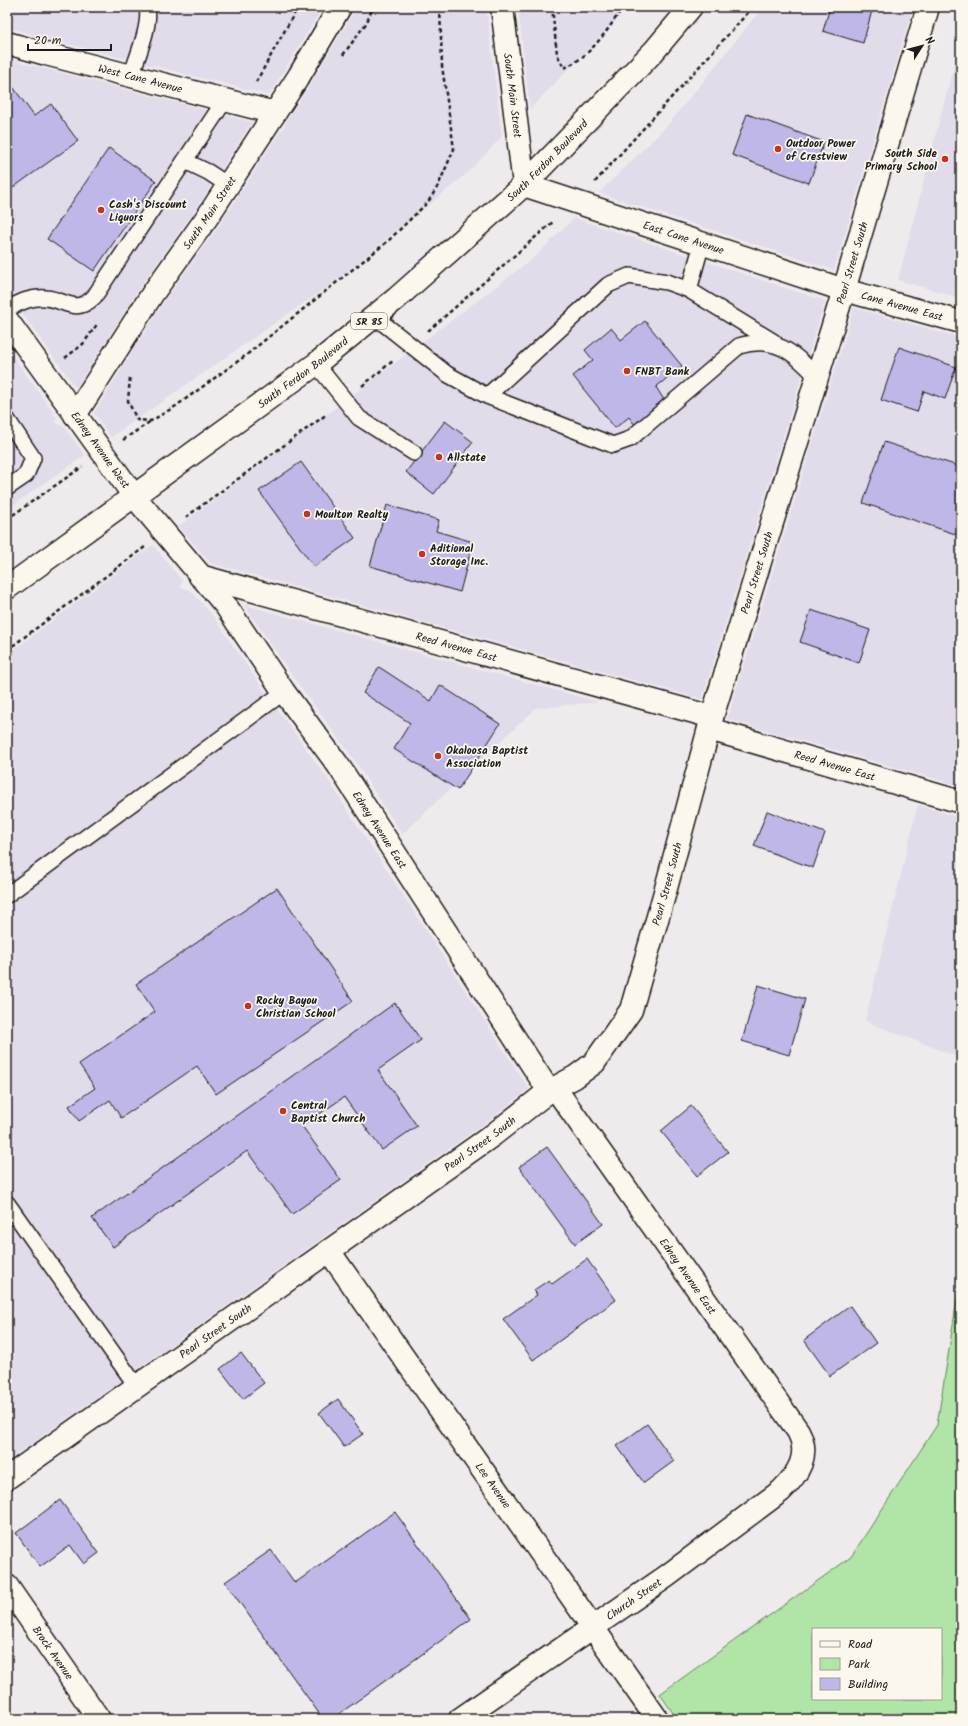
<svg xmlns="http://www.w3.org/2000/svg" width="968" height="1726" font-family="Kalam,sans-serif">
<rect width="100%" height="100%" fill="#efeaeb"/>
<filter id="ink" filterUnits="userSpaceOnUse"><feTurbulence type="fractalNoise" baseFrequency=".025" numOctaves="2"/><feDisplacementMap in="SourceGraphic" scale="8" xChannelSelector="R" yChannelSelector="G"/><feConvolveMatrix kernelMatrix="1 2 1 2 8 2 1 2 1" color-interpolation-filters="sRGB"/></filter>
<g filter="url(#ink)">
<path fill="#e1dbea" d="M7 7H323L269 95 52 40 7 27Z
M357 7H486L502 137 466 174 334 282 111 437 94 413 165 300 221 223 281 130H283L288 118 312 82Z
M518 7H628L530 109Z
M763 7H913L834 270 599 193 668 125Z
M961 38V298L898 280Z
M7 59 252 122 195 210 140 287 76 388 7 292Z
M574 218 825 301 702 699 210 563 179 526 534 258Z
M854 308 961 338V786L727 719 732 707H731Z
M7 348 57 418 54 422 64 427 85 455 7 509Z
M153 545 182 581 180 587 190 590 213 616 271 701 324 774 529 1089 485 1123 7 1461V655Z
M244 605 598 702 536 708 402 834 351 755 297 682Z
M918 805 961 818V1058L865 1021Z"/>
<path fill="#b0e5a7" stroke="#668062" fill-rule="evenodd" d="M961 1274V1719H677L660 1694 851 1557 937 1425ZM813 1629H941V1699H813Z"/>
<path fill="#c0b7e9" stroke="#1c1c1c" d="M830 7H873L863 43 823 31Z
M13 87 34 116 51 104 78 141 7 192V92Z
M747 114 824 142 809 183 732 155Z
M109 148 156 181 94 271 47 239Z
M645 321 682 366 656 387 664 400 635 425 629 417 615 428 573 376 593 360 585 350 611 328 621 340Z
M899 347 956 367 945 399 924 391 917 412 881 400Z
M445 421 473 442 434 494 406 472Z
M884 442 961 467V536L863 503Z
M301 462 355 538 314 567 259 491Z
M387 505 439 520 436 531 473 542 460 592 370 566Z
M811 610 870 630 859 663 800 642Z
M379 667 431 701 440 685 500 724 458 790 394 749 410 723 363 693Z
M767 811 825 833 813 868 754 846Z
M277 888 353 1001 216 1094 197 1066 121 1118 110 1100 79 1121 69 1106 95 1088 79 1064 155 1012 136 984Z
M758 985 805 999 789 1055 742 1041Z
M395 1003 421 1040 378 1070 417 1126 382 1150 344 1097 302 1126 341 1180 292 1214 247 1151 113 1247 92 1218Z
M691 1106 728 1152 697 1176 661 1131Z
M547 1147 603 1224 575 1244 519 1167Z
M587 1259 616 1300 533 1360 503 1319 537 1295 534 1290 549 1280 552 1284Z
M850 1306 876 1343 830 1376 804 1340Z
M241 1353 264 1383 243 1399 220 1369Z
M338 1399 363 1434 344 1447 319 1413Z
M647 1424 674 1461 644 1483 617 1446Z
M60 1500 99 1553 84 1564 70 1545 40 1567 16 1533Z
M395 1512 471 1619 332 1719H323L225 1582 271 1550 295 1583Z"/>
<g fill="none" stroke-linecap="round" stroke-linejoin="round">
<defs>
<path id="service" d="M131 76C137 57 151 26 147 7
M185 161 208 172 228 185
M689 290 702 243
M7 309C19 303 32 296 46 298 67 300 75 315 94 297L225 100
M374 316 447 374 487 396 613 445 630 439 739 346C774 335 794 352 817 377
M316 364 359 418 414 453
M487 396 608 285 629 276 667 282 689 290 774 342
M7 419 33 458 26 475 7 488
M7 895 284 692
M7 1203 137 1387"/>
<g id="minor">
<path id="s1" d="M7 43 46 54 275 113"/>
<path id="s2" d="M524 185 844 290 961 322"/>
<path id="s3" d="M7 320 134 496 226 606 284 692 338 765 549 1091"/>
<path id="s4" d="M75 415 153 293 208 216 299 76 340 7"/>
<path id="s5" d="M200 576 712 717"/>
<path id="s6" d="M709 729 961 802"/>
<path id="s7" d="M329 1251 657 1719"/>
<path id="s8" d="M7 1478 493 1135 549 1091 575 1077 594 1063 631 1010 665 892 712 717 844 290 928 7"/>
<path id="s9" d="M460 1719 667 1576 781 1491C798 1474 811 1455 798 1431L555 1088"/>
</g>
<g id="tertiary">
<path id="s10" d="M502 7 524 185"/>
<path id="s11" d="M7 1586 99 1719"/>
</g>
<g id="primary">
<path id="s12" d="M7 588 316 364 397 298 524 185 654 51 691 7"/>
</g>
</defs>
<use href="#service" stroke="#1c1c1c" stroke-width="18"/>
<use href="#minor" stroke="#1c1c1c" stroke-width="25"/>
<use href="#tertiary" stroke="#1c1c1c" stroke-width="25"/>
<use href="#primary" stroke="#1c1c1c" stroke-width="25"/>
<path stroke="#1c1c1c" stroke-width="2.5" stroke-dasharray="4 3" stroke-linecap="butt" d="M552 7 557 54 564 68C590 57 608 30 623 7
M343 55 367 22 373 7
M256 82 298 7
M595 182 753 7
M428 331 554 221
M65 358 83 344 98 323
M130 378 128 401 137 420 151 421 176 406 245 356 388 241 428 202 438 186 454 149 442 66 440 7
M362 386 394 360
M123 440 151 421
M186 517 327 414
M7 519 82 467
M7 650 145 547"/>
<use href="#service" stroke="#fbf7ec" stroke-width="15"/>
<use href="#minor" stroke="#fbf7ec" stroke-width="22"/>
<use href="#tertiary" stroke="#fbf7ec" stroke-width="22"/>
<use href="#primary" stroke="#fbf7ec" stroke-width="22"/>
</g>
</g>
<g fill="#c8321e" stroke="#fbf7ec" stroke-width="1.5">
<circle cx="778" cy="149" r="4"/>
<circle cx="945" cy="159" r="4"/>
<circle cx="101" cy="210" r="4"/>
<circle cx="627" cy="371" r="4"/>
<circle cx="439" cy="457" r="4"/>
<circle cx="307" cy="514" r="4"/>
<circle cx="422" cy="554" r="4"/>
<circle cx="438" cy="756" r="4"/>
<circle cx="248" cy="1006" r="4"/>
<circle cx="283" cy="1111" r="4"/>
</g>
<g text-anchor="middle" stroke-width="3.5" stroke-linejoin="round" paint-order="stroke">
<rect fill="#fbf7ec" stroke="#5f5e5a" stroke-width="1" x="351" y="313" width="36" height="16" rx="3"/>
<g font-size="10" font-weight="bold" fill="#1c1c1c">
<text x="369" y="325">SR 85</text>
</g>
<g font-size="11" fill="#1c1c1c" stroke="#fbf7ec">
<text dy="4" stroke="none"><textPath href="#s1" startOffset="138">West Cane Avenue</textPath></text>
<text dy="4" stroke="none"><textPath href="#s10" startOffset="89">South Main Street</textPath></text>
<text dy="4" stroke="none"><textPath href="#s12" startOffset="690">South Ferdon Boulevard</textPath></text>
<text dy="4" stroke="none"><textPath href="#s4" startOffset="243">South Main Street</textPath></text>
<text dy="4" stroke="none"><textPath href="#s2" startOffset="168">East Cane Avenue</textPath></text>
<text dy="4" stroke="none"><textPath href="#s8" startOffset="1563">Pearl Street South</textPath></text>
<text dy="4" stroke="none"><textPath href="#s2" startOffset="397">Cane Avenue East</textPath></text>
<text dy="4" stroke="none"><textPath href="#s12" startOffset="366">South Ferdon Boulevard</textPath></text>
<text dy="4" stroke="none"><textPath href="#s3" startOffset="160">Edney Avenue West</textPath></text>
<text dy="4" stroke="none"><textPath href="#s8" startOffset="1239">Pearl Street South</textPath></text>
<text dy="4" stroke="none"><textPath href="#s5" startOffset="266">Reed Avenue East</textPath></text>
<text dy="4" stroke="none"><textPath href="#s6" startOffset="131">Reed Avenue East</textPath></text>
<text dy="4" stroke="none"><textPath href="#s3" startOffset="632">Edney Avenue East</textPath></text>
<text dy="4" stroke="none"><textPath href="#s8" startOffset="915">Pearl Street South</textPath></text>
<text dy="4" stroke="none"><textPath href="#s8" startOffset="579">Pearl Street South</textPath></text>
<text transform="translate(688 1276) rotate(55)" y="4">Edney Avenue East</text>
<text dy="4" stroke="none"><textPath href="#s8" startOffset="255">Pearl Street South</textPath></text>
<text dy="4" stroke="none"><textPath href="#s7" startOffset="286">Lee Avenue</textPath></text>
<text dy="4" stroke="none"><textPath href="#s9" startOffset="211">Church Street</textPath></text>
<text dy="4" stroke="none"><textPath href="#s11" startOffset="81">Brock Avenue</textPath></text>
</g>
<g font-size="11" font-weight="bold" fill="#1c1c1c" stroke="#fbf7ec" text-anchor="start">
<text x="786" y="147">Outdoor Power<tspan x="786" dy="13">of Crestview</tspan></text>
<text x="937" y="157" text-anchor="end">South Side<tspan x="937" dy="13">Primary School</tspan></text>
<text x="109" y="208">Cash's Discount<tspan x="109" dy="13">Liquors</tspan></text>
<text x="635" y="375">FNBT Bank</text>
<text x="447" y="461">Allstate</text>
<text x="315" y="518">Moulton Realty</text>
<text x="430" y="552">Aditional<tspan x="430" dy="13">Storage Inc.</tspan></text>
<text x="446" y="754">Okaloosa Baptist<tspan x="446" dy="13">Association</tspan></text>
<text x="256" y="1004">Rocky Bayou<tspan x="256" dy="13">Christian School</tspan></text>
<text x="291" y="1109">Central<tspan x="291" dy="13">Baptist Church</tspan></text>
</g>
</g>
<rect width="968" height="1726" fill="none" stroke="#fbf7ec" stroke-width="24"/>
<rect x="12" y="12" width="944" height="1702" fill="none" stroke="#1c1c1c" stroke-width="1.5" filter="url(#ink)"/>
<rect x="812" y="1628" width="130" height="72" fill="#fbf7ec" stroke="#a29f99"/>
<rect x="820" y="1641" width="20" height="6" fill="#fbf7ec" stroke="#a29f99"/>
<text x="848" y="1648" font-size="12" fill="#1c1c1c">Road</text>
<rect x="820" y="1658" width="20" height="12" fill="#b0e5a7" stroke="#a29f99"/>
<text x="848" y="1668" font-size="12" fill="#1c1c1c">Park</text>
<rect x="820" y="1678" width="20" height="12" fill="#c0b7e9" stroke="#a29f99"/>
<text x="848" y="1688" font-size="12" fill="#1c1c1c">Building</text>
<g transform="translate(922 46) rotate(54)" stroke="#fbf7ec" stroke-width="3" paint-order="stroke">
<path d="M0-3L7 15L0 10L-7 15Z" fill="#1c1c1c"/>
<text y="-6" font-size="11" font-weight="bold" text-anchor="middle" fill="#1c1c1c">N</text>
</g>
<path d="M28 44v6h83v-6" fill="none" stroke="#1c1c1c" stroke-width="2"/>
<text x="34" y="44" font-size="12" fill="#1c1c1c" stroke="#fbf7ec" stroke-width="3" paint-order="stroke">20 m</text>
</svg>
